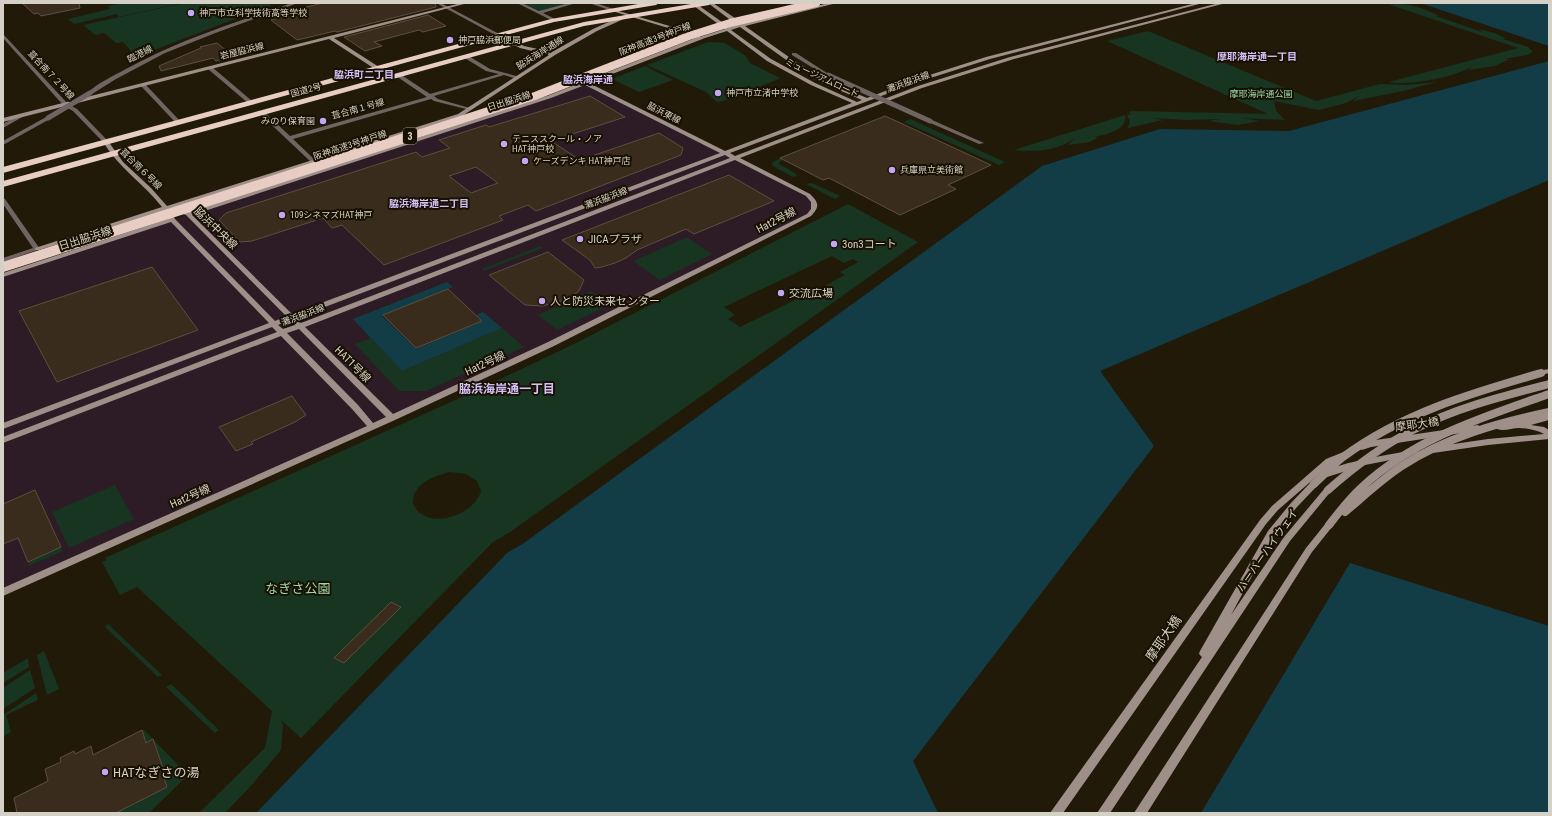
<svg xmlns="http://www.w3.org/2000/svg" width="1552" height="816" font-family="'Roboto Condensed','Noto Sans JP',sans-serif">
<rect width="100%" height="100%" fill="#221a09"/>
<path fill="#2d1c25" d="M585 83 808 195 814 202 809 215 551 344 3 592V275L486 118Z"/>
<path fill="#173520" fill-rule="evenodd" d="M123 3 178 4 119 17 117 14 74 24 68 19 110 9 108 6Z
M185 3H272L270 6 252 11 253 12 136 57 123 42 116 43 104 33 95 35 83 25Z
M523 3H571L540 11Z
M1385 3C1406 3 1419 6 1439 16H1436L1482 32 1479 29 1494 33 1506 38 1503 39 1528 47 1533 52 1527 55 1503 59H1510L1495 66 1468 70 1473 66C1455 77 1410 86 1389 82L1518 48Z
M1148 31 1316 101 1380 84 1407 85 1437 82 1403 91 1353 101 1359 96 1346 103 1319 110 1274 101 1276 111 1285 120 1241 118 1260 121 1238 125 1208 121 1222 119 1186 120 1154 118 1163 120 1128 128 1130 121 1127 115 1131 114 1129 112 1132 111 1268 114 1107 41Z
M708 42 725 43 746 56 750 63 780 78 779 79 723 101 717 102 706 92 647 65Z
M645 66 673 80 639 92 612 79Z
M1125 115C1128 130 1105 135 1094 137H1098L1090 142 1068 145 1076 137C1059 151 1035 152 1014 150Z
M910 119 1005 162 999 165 904 122Z
M780 158 784 160 779 162V164L795 173 797 176 793 177 773 166 772 163Z
M812 183 840 196 835 199 806 184Z
M848 204 918 242 510 532 493 542 301 738 281 720 283 725 281 750 249 788 225 813H199L265 748 272 711 137 587 120 595 102 562 107 560 105 558 484 387 576 343ZM832 256 844 263 853 259 858 262 840 272 845 275 826 285 831 288 819 295 813 291 740 327 728 319 735 315 724 307ZM450 472 466 474 477 481 481 491C474 516 426 532 413 504 412 484 433 476 450 472Z
M687 237 712 254 660 280 633 261Z
M540 246 543 248 484 271 482 269Z
M591 291 609 305 557 330 538 315Z
M502 328 524 347 426 391H399L355 344 371 338 402 371Z
M115 485 134 519 69 548 52 512Z
M61 547 63 551 29 566 28 562Z
M108 624 162 675 158 677 105 627Z
M44 651 59 689 47 695 37 655Z
M28 658 29 667 3 683V673Z
M30 670 35 688 3 709V688Z
M171 684 219 730 215 733 166 687Z
M36 693 38 700 6 715 11 732 4 736 3 735V715Z
M142 730H144L188 775 149 813H120L119 812 167 787 163 775 165 774 153 740 146 743Z"/>
<path fill="#123d46" d="M1420 3H1549V46Z
M1549 61V180L1100 371 1154 446 913 761 938 813H256L507 553 524 543 1042 166 1160 129 1289 131Z
M447 282 453 287 382 316 416 349 483 321 476 315 483 312 502 328 402 371 353 319Z
M1350 563 1549 626V813H1201Z"/>
<path fill="#392c1d" stroke="#5d4f3f" fill-rule="evenodd" d="M22 3H79L80 8 41 16 38 13 34 14Z
M323 3H435L436 7 337 32 335 31 297 40 271 20 306 11 302 8Z
M428 15 446 26 423 32 419 30 374 42 382 46 365 51 344 37Z
M217 43 233 56 216 61 213 58 161 71 159 66 201 48 200 47Z
M590 96 625 117 551 141 580 160 659 133 683 148 681 155 536 211 528 205 499 216 503 220 384 265 342 225 332 228 323 218 252 241 240 242 219 220 226 213 416 152 422 157 450 148 439 140 486 125 489 127ZM476 167 498 183 471 193 449 176Z
M885 116 894 120 991 165 948 185 956 189 900 215 829 178 823 180 780 158Z
M729 175 774 201 694 234 686 229 637 250 626 258 615 263 602 267 595 268 590 260 562 240Z
M548 252 584 280 579 291 566 300 542 306 525 305 489 275Z
M152 267 198 330 57 382 19 311Z
M448 289 482 321 416 348 383 315Z
M292 396 306 415 295 422 251 442 253 444 236 451 219 427Z
M35 490 61 547 28 562 18 538 3 544V504Z
M391 602 401 607 344 663 334 658Z
M142 730 146 743 153 739 165 774 163 775 167 787 116 813H17L14 798 48 781 45 769 61 762 60 758 74 751 75 754 91 746 93 755Z"/>
<g fill="none" stroke-linecap="round" stroke-linejoin="round">
<path fill="#6f6461" fill-rule="evenodd" d="M292 3H298L218 32 165 53 116 79 92 94 87 93C98 83 113 76 126 69 178 40 236 22 292 3Z
M436 3H441L501 35 497 36Z
M517 3H522L539 11 569 3H576L543 13 555 19V21H553Z
M589 3H596L616 10 612 11Z
M3 34 68 104 77 109 108 141V143H104L73 111 64 106 3 38Z
M792 53H796L830 75 826 76 792 55Z
M463 55H467L490 69 520 77 517 79 504 75 434 96 438 99 470 108V110L434 101 431 99 293 139 315 160V162H311L258 112 263 111 290 136 427 97 396 76V74H400L430 94 499 74 486 71 463 57Z
M208 67H212L252 101V103H248L208 69Z
M141 84H145L180 121V123H176L141 86Z
M19 115 24 116 3 128V124Z
M48 116 51 118 50 119 3 145V141Z
M928 120H932L984 143 979 144 928 122Z
M3 198 5 199 40 249 3 262V258L33 248 3 204Z"/>
<path fill="#9f8f89" fill-rule="evenodd" d="M461 3H468L334 38 379 67V69H375L329 39 3 122V118Z
M694 3H698V5L729 27 737 25 708 3H713L742 23 829 3H837L745 26 796 62 836 85 867 98 917 79 986 57 1196 3H1203L990 59 921 81 730 153 735 156 918 86 1010 57 1219 3H1226L1014 59 922 88 740 158 810 194C819 203 820 206 811 216L554 346 395 420 3 596V588L367 426 352 409 281 336 3 443V437L277 332 272 327 3 429V423L269 323 171 222 3 277V273L168 219 164 211 39 250H35V248L162 207C144 184 119 168 103 142L104 141H108L123 162 151 188 167 206 458 114 549 55 520 48 497 36V34H501L524 46 552 52 593 29 622 16H626V18L597 31 555 55 462 116 169 209 175 219 275 321 286 316 186 215 183 214V212H188L547 96 698 37 612 11V9L700 35V37L725 29 694 6ZM740 27 792 64 832 87 862 100 857 102 815 83 771 59 731 30ZM727 31 767 61 811 85 852 103 725 151 589 83 705 38ZM585 85 720 153 292 314 192 215 551 98ZM725 155 730 158 301 323 296 318ZM735 160 806 196 811 202V209L807 214 548 342 393 414 305 327ZM290 320 295 325 283 329 278 325ZM299 329 386 417 373 423 358 405 287 333Z
M1549 369V373L1541 375 1537 373 1538 371Z
M1549 414V420L1531 425 1544 427 1549 430V439L1488 445 1433 453 1429 450 1433 447 1488 439 1544 434C1537 430 1526 428 1519 428 1511 428 1500 433 1494 427L1498 424 1519 422Z
M1478 425 1482 428 1481 430 1371 447 1362 450 1358 447 1359 445 1369 441Z
M1346 451 1350 454 1349 456 1332 463 1278 510 1266 524 1063 813H1050L1260 520 1272 506 1326 459Z
M1408 451 1412 454 1411 456 1365 465 1324 478 1321 477 1320 475C1329 464 1392 454 1408 451Z
M1314 481 1317 482 1318 484 1317 486 1297 507 1274 535 1231 615 1284 537 1325 488H1331L1332 490 1290 541 1110 813H1097L1202 657 1199 654 1200 651 1268 531 1291 503 1311 482Z
M1329 522 1332 523 1334 525 1332 527 1312 552 1147 813H1134L1306 548 1326 523Z"/>
<path fill="#e7cdc4" fill-rule="evenodd" d="M644 3H659L656 5 554 22 3 173V167L551 19Z
M697 3H712L709 5 584 26 3 187V181L551 31 584 22Z"/>
<path stroke="#6f6461" stroke-width="5" d="M828 75 930 121
M48 118 90 93"/>
<path stroke="#9f8f89" stroke-width="8" d="M1314 484C1324 475 1333 465 1343 457 1402 413 1472 393 1541 373
M1328 490C1354 467 1382 446 1413 430 1455 408 1503 396 1549 384
M1345 512C1364 496 1382 479 1402 466 1446 437 1498 423 1549 412
M1329 525C1339 512 1349 499 1361 488 1413 439 1483 417 1549 394"/>
<path stroke="#e7cdc4" stroke-width="8" d="M411 136 535 96 689 36 730 23 816 3"/>
<path stroke="#e7cdc4" stroke-width="10" d="M3 267 414 135"/>
</g>
<g fill="#c3a7f2" stroke="#181102" stroke-width="1.5">
<circle cx="191" cy="13" r="4"/>
<circle cx="450" cy="40" r="4"/>
<circle cx="718" cy="93" r="4"/>
<circle cx="323" cy="121" r="4"/>
<circle cx="504" cy="144" r="4"/>
<circle cx="525" cy="161" r="4"/>
<circle cx="892" cy="170" r="4"/>
<circle cx="282" cy="215" r="4"/>
<circle cx="580" cy="239" r="4"/>
<circle cx="834" cy="244" r="4"/>
<circle cx="781" cy="293" r="4"/>
<circle cx="542" cy="301" r="4"/>
<circle cx="105" cy="772" r="4"/>
</g>
<g text-anchor="middle" stroke-width="4" stroke-linejoin="round" paint-order="stroke">
<g font-size="9" fill="#d6d1c7" stroke="#181102" text-anchor="start">
<text x="199" y="16">神戸市立科学技術高等学校</text>
<text x="458" y="43">神戸脇浜郵便局</text>
<text x="726" y="96">神戸市立渚中学校</text>
<text x="315" y="124" text-anchor="end">みのり保育園</text>
<text x="512" y="142">テニススクール・ノア<tspan x="512" dy="10">HAT神戸校</tspan></text>
<text x="533" y="164">ケーズデンキ HAT神戸店</text>
<text x="900" y="173">兵庫県立美術館</text>
<text x="290" y="218">109シネマズHAT神戸</text>
</g>
<g font-size="9" fill="#d6d1c7" stroke="#181102">
<text transform="translate(655 39) rotate(-21)" y="3">阪神高速3号神戸線</text>
<text transform="translate(242 51) rotate(-14)" y="3">岩屋脇浜線</text>
<text transform="translate(540 53) rotate(-32)" y="3">脇浜海岸通線</text>
<text transform="translate(140 54) rotate(-27)" y="3">臨港線</text>
<text transform="translate(51 75) rotate(47)" y="3">葺合南７２号線</text>
<text transform="translate(822 78) rotate(25)" y="3">ミュージアムロード</text>
<text transform="translate(908 82) rotate(-20)" y="3">灘浜脇浜線</text>
<text transform="translate(306 90) rotate(-15)" y="3">国道2号</text>
<text transform="translate(509 101) rotate(-18)" y="3">日出脇浜線</text>
<text transform="translate(358 109) rotate(-16)" y="3">葺合南１号線</text>
<text transform="translate(664 113) rotate(27)" y="3">脇浜東線</text>
<text transform="translate(350 145) rotate(-18)" y="3">阪神高速3号神戸線</text>
<text transform="translate(141 169) rotate(44)" y="3">葺合南６号線</text>
<text transform="translate(606 198) rotate(-21)" y="3">灘浜脇浜線</text>
<text transform="translate(303 315) rotate(-21)" y="3">灘浜脇浜線</text>
</g>
<g font-size="9" fill="#9bd9ab" stroke="#181102">
<text x="1261" y="97">摩耶海岸通公園</text>
</g>
<g font-size="10" font-weight="bold" fill="#d4c0f9" stroke="#181102">
<text x="1257" y="60">摩耶海岸通一丁目</text>
<text x="364" y="78">脇浜町二丁目</text>
<text x="588" y="83">脇浜海岸通</text>
<text x="429" y="207">脇浜海岸通二丁目</text>
</g>
<rect fill="#181102" stroke="#9d978c" stroke-width="1" x="403" y="128" width="14" height="16" rx="3"/>
<g font-size="10" font-weight="bold" fill="#d6d1c7">
<text x="410" y="140">3</text>
</g>
<g font-size="11" fill="#d6d1c7" stroke="#181102">
<text transform="translate(776 220) rotate(-27)" y="4">Hat2号線</text>
<text transform="translate(216 228) rotate(44)" y="4">脇浜中央線</text>
<text transform="translate(85 238) rotate(-18)" y="4">日出脇浜線</text>
<text transform="translate(485 363) rotate(-25)" y="4">Hat2号線</text>
<text transform="translate(353 364) rotate(45)" y="4">HAT1号線</text>
<text transform="translate(1417 424) rotate(-8)" y="4">摩耶大橋</text>
<text transform="translate(190 496) rotate(-24)" y="4">Hat2号線</text>
<text transform="translate(1267 550) rotate(-55)" y="4">ハーバーハイウェイ</text>
</g>
<g font-size="11" fill="#d6d1c7" stroke="#181102" text-anchor="start">
<text x="588" y="243">JICAプラザ</text>
<text x="842" y="248">3on3コート</text>
<text x="789" y="297">交流広場</text>
<text x="550" y="305">人と防災未来センター</text>
</g>
<g font-size="12" font-weight="bold" fill="#d4c0f9" stroke="#181102">
<text x="507" y="393">脇浜海岸通一丁目</text>
</g>
<g font-size="13" fill="#9bd9ab" stroke="#181102">
<text x="298" y="593">なぎさ公園</text>
</g>
<g font-size="13" fill="#d6d1c7" stroke="#181102">
<text transform="translate(1163 638) rotate(-55)" y="5">摩耶大橋</text>
</g>
<g font-size="13" fill="#d6d1c7" stroke="#181102" text-anchor="start">
<text x="113" y="777">HATなぎさの湯</text>
</g>
</g>
<rect width="1552" height="816" fill="none" stroke="#d6d1c7" stroke-width="8"/>
</svg>
